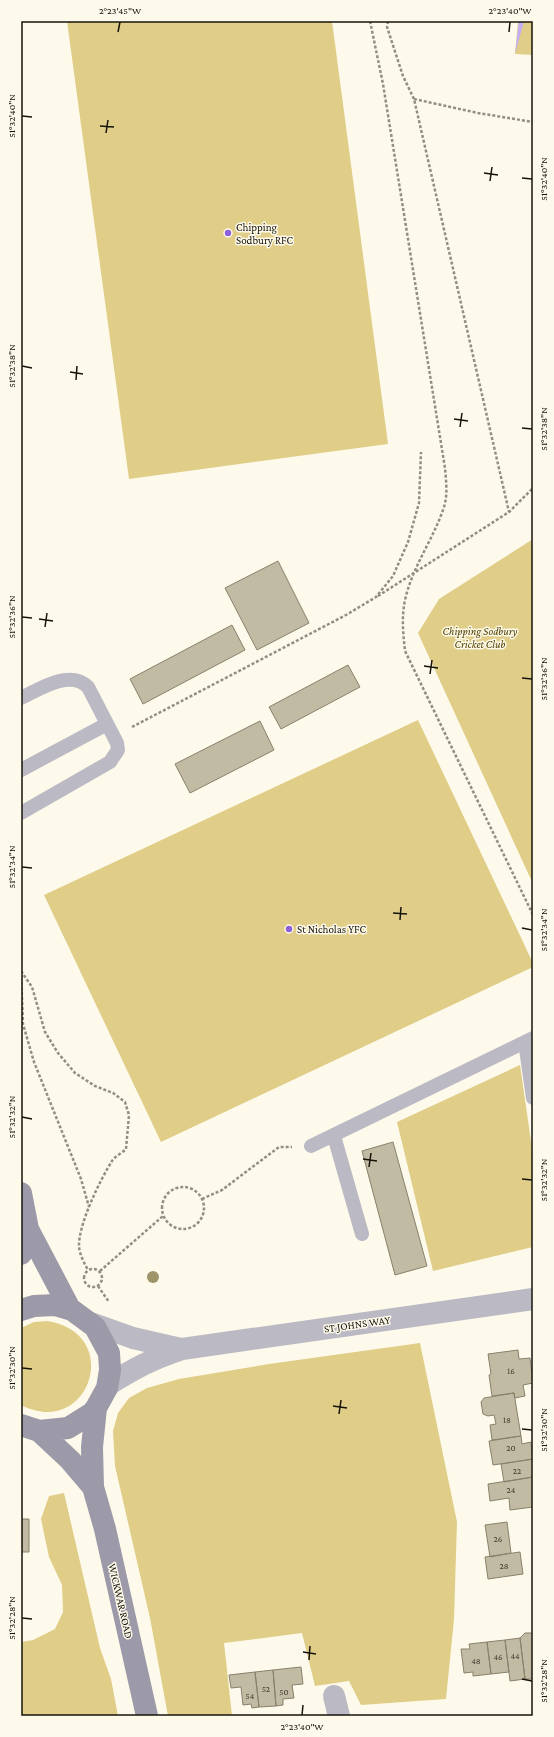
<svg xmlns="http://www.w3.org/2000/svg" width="554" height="1737" font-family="'Crimson Pro',serif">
<rect width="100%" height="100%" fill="#fefaeb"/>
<path fill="#e0cd87" d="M67 21H332L388 444 129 479Z
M518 21H533V55L515 54Z
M533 539V884L418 633 439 599Z
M418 720 533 963V967L161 1142 44 895Z
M520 1065 533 1155V1247L433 1271 397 1122Z
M47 1321C125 1333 89 1440 21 1405V1328L34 1322Z
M420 1343 457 1522 454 1619 446 1699 361 1705 349 1681 315 1686 302 1633 224 1643 232 1716H168L150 1618 115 1466 113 1431 118 1413 129 1398 147 1388 179 1379 269 1364Z
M64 1493 100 1648 111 1679 118 1716H21V1642L33 1640 55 1629 63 1612 62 1585 49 1557 41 1519 49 1496Z"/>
<path fill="#c3aef5" d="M519 21H524L515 54Z"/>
<path fill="#c2bba3" stroke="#87816b" d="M278 561 309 623 257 650 225 588Z
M232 625 245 650 143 704 130 679Z
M348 665 360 687 281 729 269 707Z
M260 721 274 750 190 793 175 764Z
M393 1142 427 1266 395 1275 362 1151Z
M518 1350 519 1359 530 1358 533 1383 523 1385 525 1396 515 1398 514 1393 492 1396 489 1375 491 1374 488 1354Z
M514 1393 521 1436 492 1440 490 1425 496 1424 494 1415 488 1416 483 1414 481 1402 484 1398Z
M521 1436 522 1444 531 1442 533 1459 493 1465 489 1441Z
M533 1459V1477L504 1482 501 1464Z
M533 1477V1507L510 1510 509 1498 490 1501 488 1484Z
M21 1519H29V1552H21Z
M507 1522 511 1553 490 1557 485 1525Z
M520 1552 523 1574 488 1579 485 1557Z
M525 1633H533V1679H525L520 1638Z
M520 1638 525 1679 510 1681 505 1640Z
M505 1640 509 1672 491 1674 487 1642Z
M487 1642 491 1674 473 1676V1672L464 1673 461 1649H470L469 1644Z
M301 1667 303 1684 292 1685 294 1698 283 1699V1705L276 1706 273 1670Z
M273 1670 276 1706 259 1707 255 1672Z
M255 1672 259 1707 252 1708 251 1704 243 1705 241 1687 231 1688 229 1675Z"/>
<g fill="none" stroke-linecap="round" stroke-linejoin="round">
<path stroke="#928e82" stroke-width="2.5" stroke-dasharray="3 2" stroke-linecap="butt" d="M370 21 383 84 445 468C446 481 448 494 444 507 434 538 414 564 406 596 401 615 403 632 405 651L533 915
M388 21 387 27 403 76 414 99 509 512
M414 99 478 113 533 122
M378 596 509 512 533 488
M132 727 346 615 376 597 393 576 408 542 419 503 421 452
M21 971 32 987 45 1032 58 1053 75 1073 95 1086 113 1093 125 1102 129 1115 126 1149C122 1153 115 1156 112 1161 100 1180 78 1225 79 1247 80 1255 84 1263 88 1270
M21 972 23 1024 34 1062 81 1179 89 1207
M162 1208a21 21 0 1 1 42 0a21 21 0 1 1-42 0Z
M202 1199 222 1190 279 1147H292
M84 1278a9 9 0 1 1 18 0a9 9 0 1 1-18 0Z
M100 1271 163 1216
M98 1286 109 1302"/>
<path stroke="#bbb9c3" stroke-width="14" d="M21 698C40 689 70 669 88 687L117 743 118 750 110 762 21 813
M21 770 107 724
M525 1042 533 1098
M334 1136 362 1234
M311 1146 533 1038"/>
<path stroke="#bbb9c3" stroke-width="22" d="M334 1696 339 1716"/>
<path stroke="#bbb9c3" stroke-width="22" d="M91 1323 133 1338 181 1349
M108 1385C135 1368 152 1359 182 1349L533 1299"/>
<path stroke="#9c99a8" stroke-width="22" d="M21 1193 28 1229 70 1309
M21 1254 28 1229
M21 1310 34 1306 55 1305 72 1310 95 1327 109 1353 110 1370 107 1388 96 1408 92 1413 68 1428 39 1431 21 1425
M96 1408 92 1447 93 1487 105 1529 147 1716
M39 1431 70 1460 93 1487"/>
</g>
<circle fill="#9e946a" cx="153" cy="1277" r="6"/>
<path fill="none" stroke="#16140b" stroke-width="1.5" d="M118 32 120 22M509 32 510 22M22 116 32 117M100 126 114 127M106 133 108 120M484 173 498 175M522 178 532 179M490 181 492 167M22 366 32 368M70 372 83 374M76 380 77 366M454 419 468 421M460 427 462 413M522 428 532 429M22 617 32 618M39 619 53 621M45 627 47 613M424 666 438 668M430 674 432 660M522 678 532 679M22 867 32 868M393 913 407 914M400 920 401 907M522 928 532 930M22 1117 32 1119M363 1159 377 1161M369 1167 371 1153M522 1179 532 1180M22 1368 32 1369M333 1406 347 1408M339 1414 341 1400M522 1429 532 1430M22 1618 32 1619M303 1652 316 1654M309 1660 310 1646M522 1679 532 1681M302 1715 303 1705"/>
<g fill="#8d60da" stroke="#fefaeb" stroke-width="1.5">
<circle cx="228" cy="233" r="4"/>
<circle cx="289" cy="929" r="4"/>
</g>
<g text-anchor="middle" stroke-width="3" stroke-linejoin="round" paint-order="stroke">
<g font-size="9" fill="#413e31">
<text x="511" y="1374">16</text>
<text x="507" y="1423">18</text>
<text x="511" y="1451">20</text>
<text x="517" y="1474">22</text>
<text x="511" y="1493">24</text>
<text x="498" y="1542">26</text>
<text x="504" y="1569">28</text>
<text x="515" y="1659">44</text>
<text x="498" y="1660">46</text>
<text x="476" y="1664">48</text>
<text x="266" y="1692">52</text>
<text x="284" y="1695">50</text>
<text x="250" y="1699">54</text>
</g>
<g font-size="11" fill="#16140b" stroke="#fefaeb" text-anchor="start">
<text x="236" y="231">Chipping<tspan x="236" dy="13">Sodbury RFC</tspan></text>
<text x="297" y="933">St Nicholas YFC</text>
</g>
<g font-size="11" font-style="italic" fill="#504100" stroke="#fefaeb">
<text x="480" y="635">Chipping Sodbury<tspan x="480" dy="13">Cricket Club</tspan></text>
</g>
<g font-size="11" fill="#16140b" stroke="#fefaeb">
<text transform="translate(357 1324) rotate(-8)" y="4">ST JOHNS WAY</text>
<text transform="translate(121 1601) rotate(77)" y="4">WICKWAR ROAD</text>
</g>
</g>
<rect width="554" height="1737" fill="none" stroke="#fefaeb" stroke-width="44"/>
<rect x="22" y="22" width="510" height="1693" fill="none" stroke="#16140b" stroke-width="1.5"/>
<g font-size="10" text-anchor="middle" fill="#16140b">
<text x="120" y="14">2°23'45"W</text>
<text x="510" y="14">2°23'40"W</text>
<text transform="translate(11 116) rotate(-90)" y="4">51°32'40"N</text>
<text transform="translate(543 179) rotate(-90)" y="4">51°32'40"N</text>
<text transform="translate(11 366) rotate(-90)" y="4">51°32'38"N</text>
<text transform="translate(543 429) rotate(-90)" y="4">51°32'38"N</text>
<text transform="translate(11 617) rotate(-90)" y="4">51°32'36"N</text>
<text transform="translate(543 679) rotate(-90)" y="4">51°32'36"N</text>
<text transform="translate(11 867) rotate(-90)" y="4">51°32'34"N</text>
<text transform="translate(543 930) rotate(-90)" y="4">51°32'34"N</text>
<text transform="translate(11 1117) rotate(-90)" y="4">51°32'32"N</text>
<text transform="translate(543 1180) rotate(-90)" y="4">51°32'32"N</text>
<text transform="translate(11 1368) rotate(-90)" y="4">51°32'30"N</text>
<text transform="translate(543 1430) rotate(-90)" y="4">51°32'30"N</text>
<text transform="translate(11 1618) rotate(-90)" y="4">51°32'28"N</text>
<text transform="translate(543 1681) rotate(-90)" y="4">51°32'28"N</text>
<text x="302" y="1730">2°23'40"W</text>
</g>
</svg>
